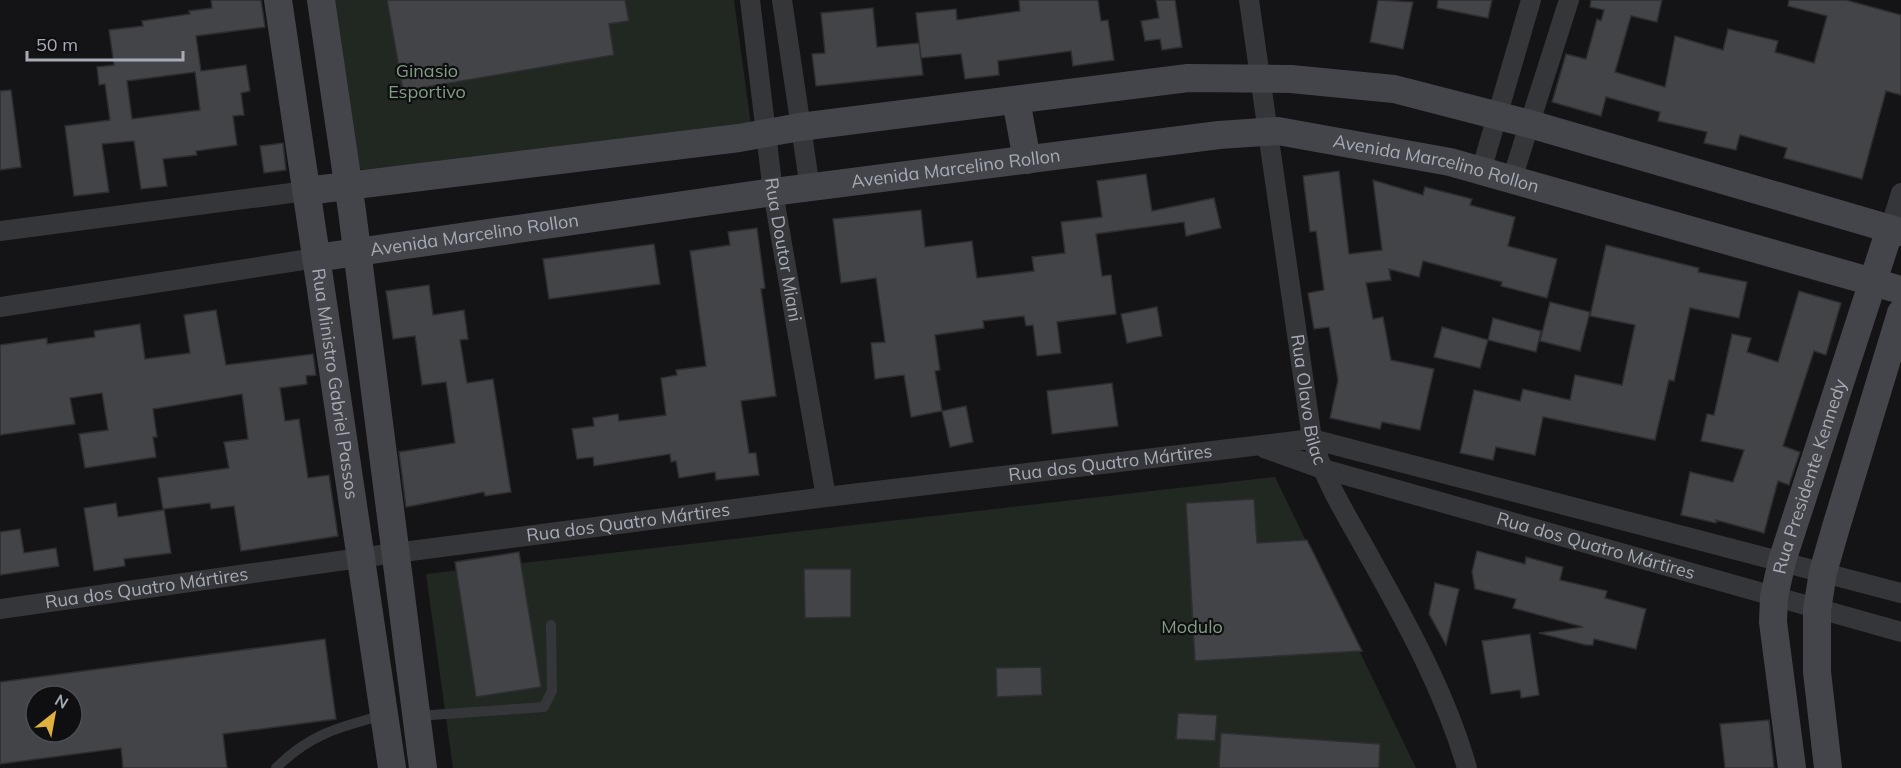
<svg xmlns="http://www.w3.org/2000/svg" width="1901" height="768" font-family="Mulish,sans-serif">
<rect width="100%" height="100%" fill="#141416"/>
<path fill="#212822" d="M331 0H734L752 133 357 170Z
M1275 477 1416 768H453L426 574Z"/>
<path fill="#434448" stroke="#2e2e31" stroke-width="1.5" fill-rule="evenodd" d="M211 0H261L265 27 196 36 201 71 246 65 250 91 241 93 244 115 233 116 237 145 196 151 197 155 163 159 167 186 141 189 134 141 102 144 109 192 74 196 65 126 110 120 105 84 99 85 97 67 114 65 109 30 143 26 142 21 190 14 189 11 212 8ZM195 72 200 110 132 119 127 81Z
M387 0H625L629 21 609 24 614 55 403 91Z
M1019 0H1098L1101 21 1108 20 1114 60 1073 66 1071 51 998 61 999 75 965 79 961 54 921 58 916 13 956 9 957 20 1020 11Z
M1156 0H1175L1182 47 1162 50 1160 39 1145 41 1141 21 1159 18Z
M1378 0 1413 2 1403 49 1370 42Z
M1438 0H1492L1488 18 1437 8Z
M1591 0H1662L1657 22 1631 16 1615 72 1665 87 1675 36 1723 50 1728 29 1778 41 1775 52 1814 63 1827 16 1788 6 1789 0H1846L1901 15V95L1886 91 1862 179 1784 158 1787 148 1740 135 1736 150 1704 143 1707 132 1658 121 1660 112 1606 97 1601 116 1552 102 1566 54 1586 59 1597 19 1601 21 1604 10 1590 7Z
M873 8 877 47 919 43 923 75 816 86 812 54 825 53 821 13Z
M11 90 21 167 0 170V91Z
M283 143 286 170 264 173 260 146Z
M1339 171 1349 254 1382 250 1373 180 1423 195 1425 187 1472 199 1470 205 1515 217 1508 246 1557 259 1547 298 1501 286 1502 282 1423 261 1419 277 1389 269 1391 280 1366 283 1373 319 1383 317 1391 360 1434 369 1420 430 1382 422 1380 429 1330 418 1338 380 1329 327 1314 329 1308 293 1324 290 1316 231 1310 232 1303 176Z
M1146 174 1152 211 1214 198 1221 228 1186 236 1184 222 1096 234 1102 276 1111 275 1116 314 1057 322 1061 353 1037 356 1033 325 1026 326 1024 316 983 321 984 328 935 335 940 370 935 371 942 411 911 417 904 375 875 379 871 343 885 342 876 278 841 283 833 219 921 210 925 247 972 241 977 278 1034 271 1032 257 1065 253 1061 222 1102 217 1097 181Z
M757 228 765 288 761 289 776 396 741 401 749 453H756L759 475 716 480 715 472 679 478 676 461 671 462 670 454 594 466 593 457 577 459 572 429 594 426 593 418 618 414 619 421 666 415 661 378 677 375 676 370 706 366 690 251 730 245 728 232Z
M654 244 660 284 549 299 543 259Z
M1606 245 1699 268 1698 272 1747 282 1739 318 1690 308 1674 381 1669 380 1655 440 1543 417 1535 455 1496 447 1493 460 1460 453 1474 390 1520 401 1523 389 1570 400 1575 375 1622 385 1635 325 1590 316Z
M429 285 433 315 464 310 468 339 460 340 467 383 493 379 511 492 485 496 484 492 406 507 399 452 455 443 446 382 422 385 415 336 393 339 386 291Z
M1799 291 1841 303 1826 355 1814 351 1797 403 1783 446 1800 452 1789 485 1778 481 1764 533 1716 520V523L1681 515 1690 472 1733 482 1744 450 1701 441 1707 414 1714 415 1732 334 1751 338 1747 352 1778 362Z
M1550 302 1590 312 1580 351 1540 341Z
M1157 307 1162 336 1127 343 1121 314Z
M216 310 226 365 313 354 316 375 306 376 307 384 280 388 285 421 299 419 308 478 329 475 338 536 241 551 234 506 211 509 210 503 164 509 171 553 124 559 125 566 94 571 84 508 116 503 118 517 163 510 158 478 229 468 224 442 248 439 242 394 153 409 157 437H153L156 457 85 468 79 434 108 430 102 393 70 398 75 424 0 435V345L47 338V344L95 337 94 331 140 324 145 359 190 353 184 315Z
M1493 318 1541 331 1536 352 1488 340Z
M1442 327 1488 340 1480 368 1434 357Z
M1112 383 1118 426 1052 434 1047 391Z
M966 406 973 442 950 447 942 411Z
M1254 499 1257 543 1307 540 1362 651 1195 661 1186 503Z
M20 529 24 553 56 548 59 566 0 575V532Z
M1477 551 1525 564 1526 557 1563 567 1560 580 1607 591 1605 598 1646 609 1636 649 1594 639 1593 645H1586L1539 633 1583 627 1513 608 1516 599 1475 589 1472 572Z
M519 552 541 687 476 697 455 562Z
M804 569H851V617L805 618Z
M1435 583 1459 589 1446 645 1429 614Z
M1530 634 1539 695 1521 698 1520 690 1491 694 1482 641Z
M325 639 336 719 223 734 227 768H123L121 748 0 764V682ZM36 696H72V732H36Z
M1041 667 1042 695 997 697 996 668Z
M1178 713 1217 715 1215 741 1176 739Z
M1769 720 1774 768H1725L1720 724Z
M1221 733 1380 744 1379 768H1219Z"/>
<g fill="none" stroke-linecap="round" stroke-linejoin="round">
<path stroke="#35363a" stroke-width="10" d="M417 716 544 707 552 691 551 625
M276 768C310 734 339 727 384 715"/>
<g stroke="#35363a" stroke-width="20">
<path id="s1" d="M750 0 773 192 826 497"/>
<path d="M782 0 810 188"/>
<path id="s2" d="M1249 0 1312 439C1325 483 1350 521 1372 561 1409 627 1446 695 1467 768"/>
<path d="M1481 171 1531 0"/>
<path d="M1512 179 1569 0"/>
<path d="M1890 229 1901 193"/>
<path d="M0 231 306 191"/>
<path d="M0 307 316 258"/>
<path id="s3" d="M1264 448 1320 468 1901 632"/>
<path id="s4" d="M0 609 395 553 826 497 1312 439 1901 593"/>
</g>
<g stroke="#44454a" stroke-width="28">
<path id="s5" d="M278 0 392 768"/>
<path d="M321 0 352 211 423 768"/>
<path d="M1016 100 1027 160"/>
<path d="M306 191 739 138 800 127 1188 78 1291 79 1394 89 1530 124 1901 232"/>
<path id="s6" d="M316 258 773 192 1219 135 1278 131 1450 162 1901 290"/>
<path id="s7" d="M1792 768 1773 622 1774 597 1782 561 1890 229"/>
<path d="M1828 768 1817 672V610L1823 572 1836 527 1901 313"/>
</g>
</g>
<g text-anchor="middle" stroke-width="4.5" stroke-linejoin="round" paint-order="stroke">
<g font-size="18" fill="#809e83" stroke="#0f0f11">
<text x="427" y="77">Ginasio<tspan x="427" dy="21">Esportivo</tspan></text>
<text x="1192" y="633">Modulo</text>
</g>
<g font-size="18" fill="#a7abb5" stroke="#0f0f11">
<text dy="6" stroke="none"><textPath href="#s6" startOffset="1132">Avenida Marcelino Rollon</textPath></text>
<text dy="6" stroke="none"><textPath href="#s6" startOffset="646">Avenida Marcelino Rollon</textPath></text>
<text dy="6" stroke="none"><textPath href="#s6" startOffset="160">Avenida Marcelino Rollon</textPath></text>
<text dy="6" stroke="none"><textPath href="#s1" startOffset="252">Rua Doutor Miani</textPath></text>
<text dy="6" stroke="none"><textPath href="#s5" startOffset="388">Rua Ministro Gabriel Passos</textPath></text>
<text dy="6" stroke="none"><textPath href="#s2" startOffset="404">Rua Olavo Bilac</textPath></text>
<text dy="6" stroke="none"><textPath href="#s4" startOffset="1120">Rua dos Quatro Mártires</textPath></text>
<text dy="6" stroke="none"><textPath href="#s7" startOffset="298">Rua Presidente Kennedy</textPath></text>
<text dy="6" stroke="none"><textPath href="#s4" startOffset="634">Rua dos Quatro Mártires</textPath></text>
<text dy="6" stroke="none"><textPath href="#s3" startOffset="346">Rua dos Quatro Mártires</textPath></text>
<text dy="6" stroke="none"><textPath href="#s4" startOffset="148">Rua dos Quatro Mártires</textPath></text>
</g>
</g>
<g transform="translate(54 714) rotate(31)"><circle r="28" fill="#0f0f11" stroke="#4c4d53" stroke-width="1.5"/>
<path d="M0-4.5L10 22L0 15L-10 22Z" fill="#e1b140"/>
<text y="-9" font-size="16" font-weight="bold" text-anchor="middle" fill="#a7abb5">N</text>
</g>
<path d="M27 51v9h156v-9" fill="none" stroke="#a7abb5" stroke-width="3"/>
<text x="36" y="51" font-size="18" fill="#a7abb5" stroke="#0f0f11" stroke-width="4.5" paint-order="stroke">50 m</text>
</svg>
